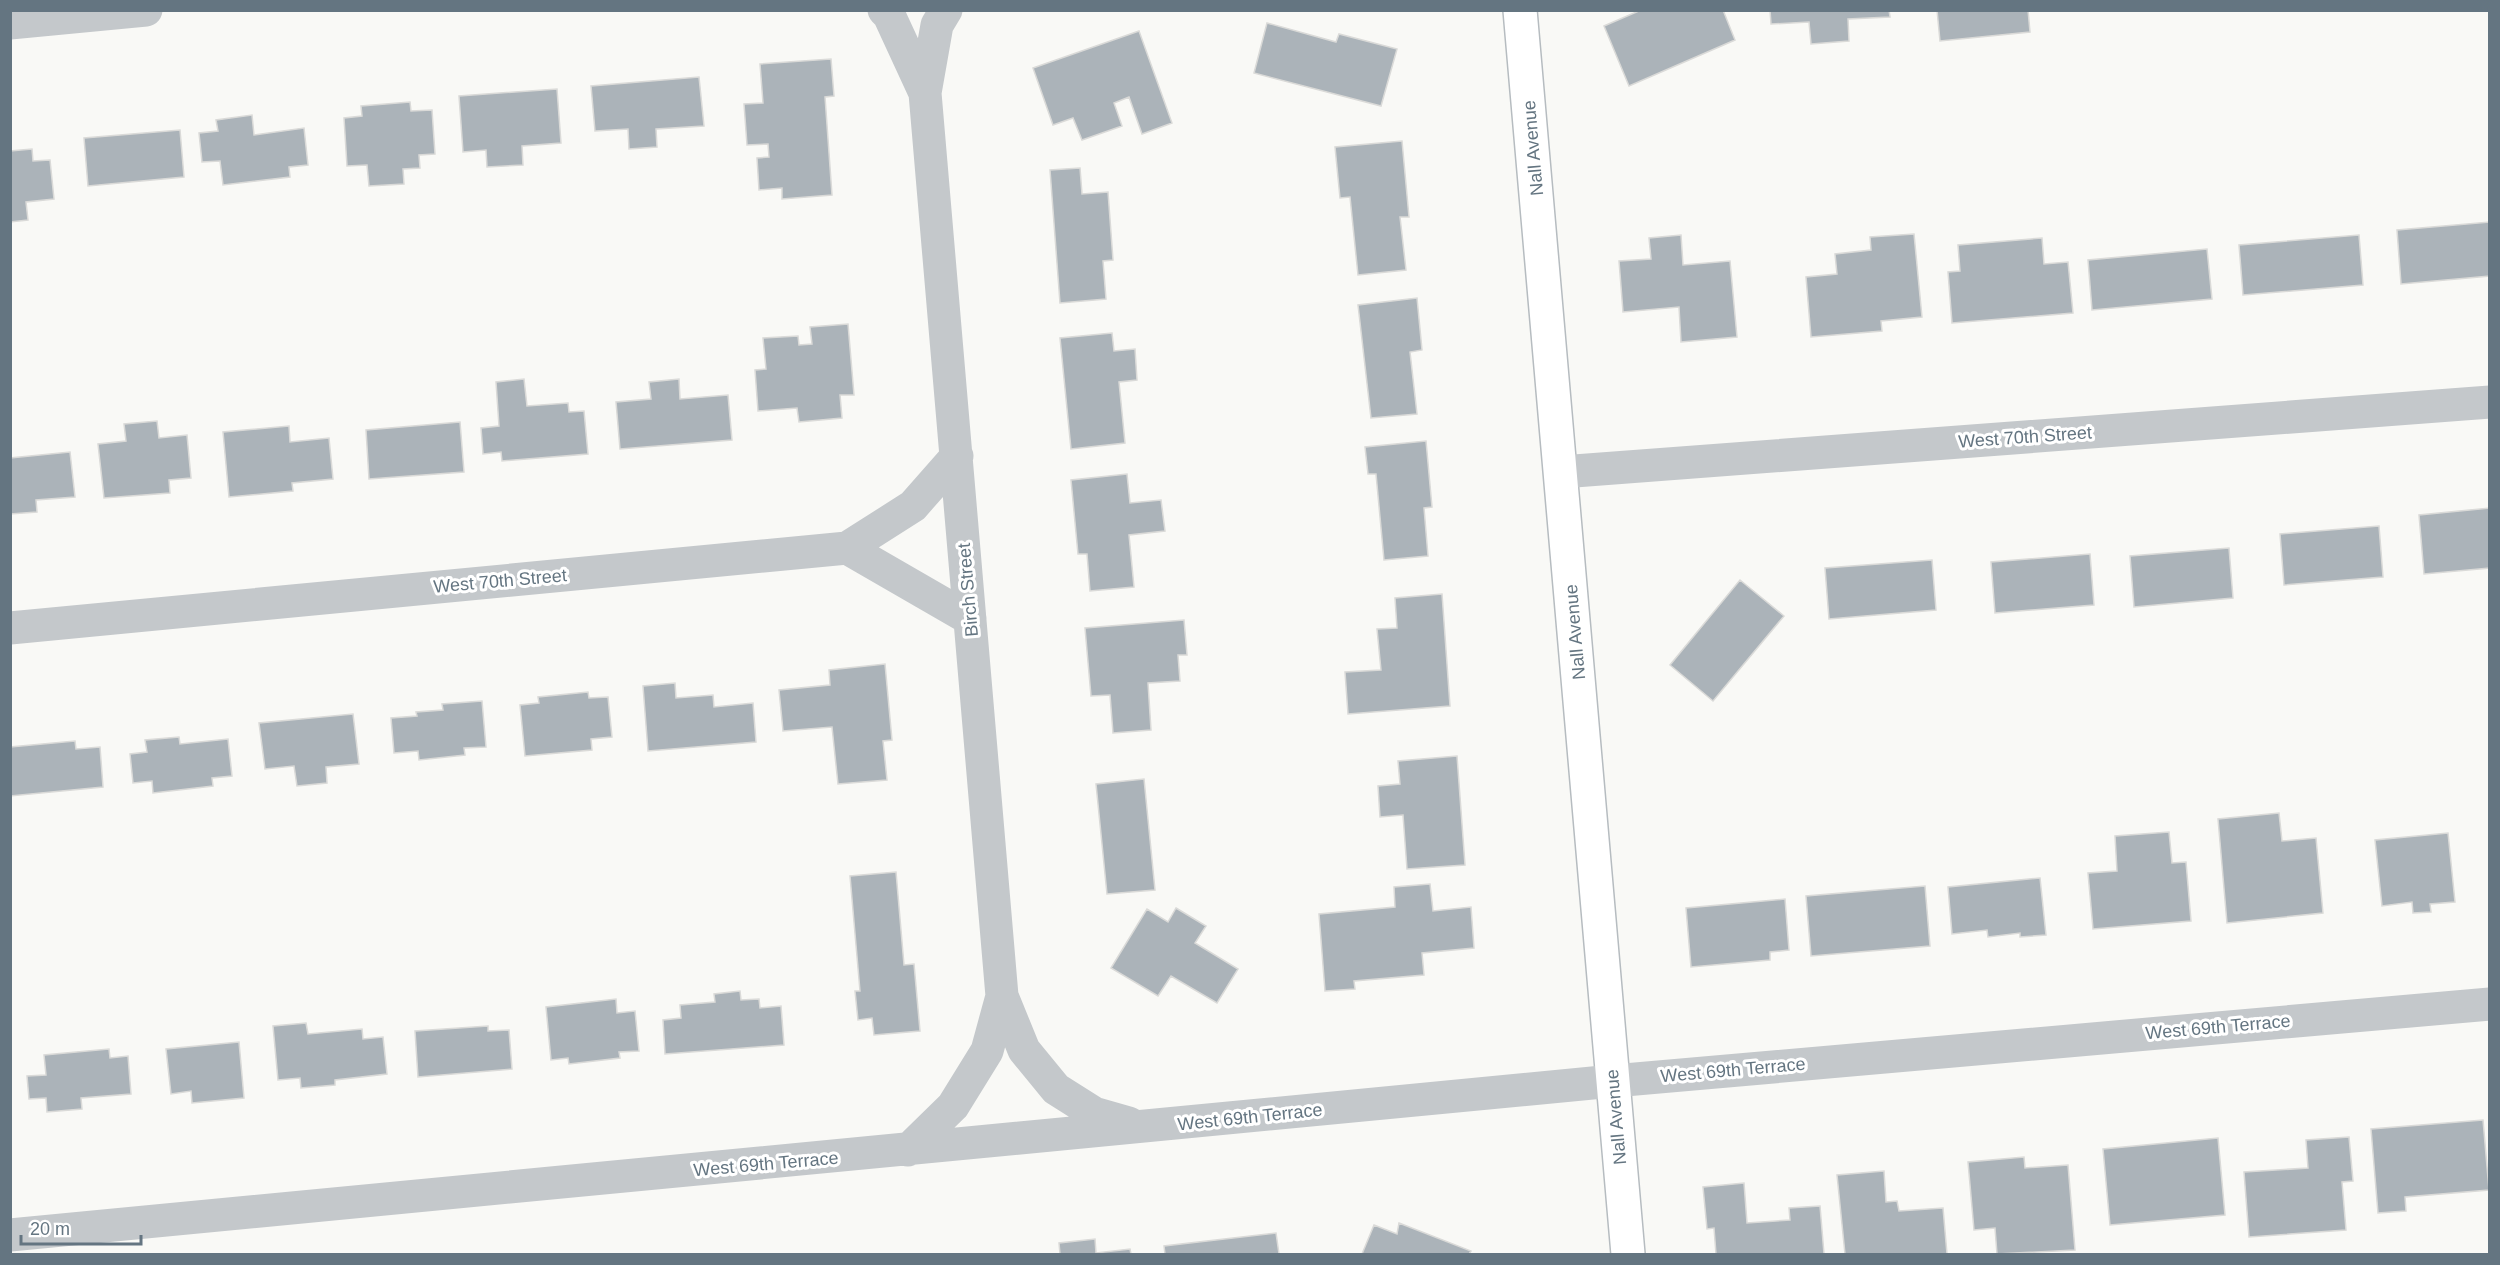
<svg xmlns="http://www.w3.org/2000/svg" width="2500" height="1265" font-family="Arial,sans-serif">
<rect width="100%" height="100%" fill="#f9f9f6"/>
<path fill="#abb3b9" stroke="#dadad8" stroke-width="1.5" d="M1641 10H1723L1735 40 1629 86 1604 26Z
M1770 10H1889L1890 17 1848 19 1849 41 1811 44 1809 22 1771 24Z
M1937 10H2028L2030 32 1940 41Z
M1267 23 1336 42 1339 34 1397 49 1381 106 1254 73Z
M1139 31 1172 123 1142 134 1129 97 1114 103 1122 126 1082 140 1073 118 1053 125 1033 68Z
M831 59 834 96 825 97 832 195 782 199V188L759 190 757 158 769 157 768 144 747 145 744 104 763 103 760 64Z
M699 77 704 126 656 129 657 147 629 149 628 129 595 131 591 86Z
M557 89 561 143 522 146 523 165 487 167 486 150 463 152 459 96Z
M410 102 411 111 432 110 435 154 419 155 420 168 403 169 404 184 369 186 367 165 347 166 344 118 362 116 361 106Z
M252 115 254 135 304 128 308 165 289 167 290 177 223 185 220 161 202 162 199 133 218 131 216 120Z
M180 130 184 177 88 186 84 138Z
M1402 141 1409 217H1400L1406 270 1358 275 1350 197 1340 198 1335 147Z
M32 149 33 161 50 160 54 199 26 202 28 220 10 222V151Z
M1080 168 1082 194 1108 192 1113 260 1103 261 1106 299 1060 303 1050 170Z
M2490 222V276L2401 284 2397 230Z
M1914 234 1922 317 1881 321 1882 331 1811 337 1806 277 1837 274 1835 254 1871 250 1870 237Z
M1681 235 1683 265 1730 261 1737 337 1681 342 1679 307 1623 312 1619 261 1651 259 1649 238Z
M2359 235 2363 285 2243 295 2239 245Z
M2042 238 2044 264 2068 262 2073 313 1952 323 1948 272 1960 271 1958 245Z
M2207 249 2212 299 2092 310 2088 260Z
M1417 298 1422 350 1410 352 1417 414 1371 418 1358 305Z
M848 324 854 395H840L842 418 799 422 797 408 758 411 755 370 766 369 763 338 798 336 799 345 812 344 810 327Z
M1112 333 1114 351 1135 349 1137 380 1119 382 1125 443 1071 449 1060 338Z
M524 379 527 406 568 403 569 412 584 411 588 454 502 461 501 452 483 454 481 428 499 426 496 382Z
M679 379 680 399 728 395 732 440 620 449 616 402 651 399 649 382Z
M157 421 159 438 187 435 191 478 169 480 170 493 104 498 98 444 126 441 124 424Z
M460 422 464 472 369 479 366 430Z
M289 426 290 442 329 438 333 479 292 483 293 491 229 497 223 432Z
M1426 441 1432 507 1424 508 1428 556 1384 560 1376 474H1368L1365 447Z
M70 452 75 497 36 500 37 512 10 514V458Z
M1127 474 1130 503 1161 500 1165 531 1129 535 1134 587 1090 591 1087 554H1078L1071 480Z
M2490 508V568L2424 574 2419 515Z
M2379 526 2383 577 2284 585 2280 534Z
M2229 548 2233 598 2134 607 2130 556Z
M2090 554 2094 605 1995 613 1991 562Z
M1932 560 1936 610 1829 619 1825 568Z
M1740 580 1784 616 1713 701 1670 665Z
M1442 594 1450 706 1348 714 1345 672 1381 670 1377 629 1397 628 1395 598Z
M1184 620 1187 655H1178L1180 681 1148 683 1151 730 1113 733 1110 695 1091 696 1085 628Z
M885 664 892 740 883 741 887 780 838 784 832 727 783 731 779 690 830 685 829 670Z
M675 683 676 698 713 695 714 707 753 703 756 742 648 751 643 686Z
M588 692 589 698 608 697 612 737 591 739 592 750 525 756 520 705 539 703 538 697Z
M482 701 486 747 464 748 465 755 419 760 418 751 394 753 391 718 417 716 416 712 443 710 442 704Z
M353 714 359 764 326 767 327 783 297 786 294 766 265 769 259 723Z
M179 737 180 744 228 739 232 776 212 778 213 786 153 793 152 781 133 783 130 754 147 752 145 740Z
M75 741 76 749 100 747 103 787 10 796V747Z
M1457 756 1465 865 1407 869 1403 815 1380 817 1378 786 1400 784 1398 761Z
M1144 779 1155 890 1107 894 1096 784Z
M2279 813 2282 841 2316 838 2323 913 2227 923 2218 819Z
M2169 832 2172 863 2186 862 2191 921 2093 929 2088 873 2117 871 2115 836Z
M2448 833 2455 902 2430 904 2431 912 2413 913 2412 902 2382 906 2375 840Z
M896 872 904 965 914 964 920 1031 874 1035 872 1018 858 1020 855 991H860L850 876Z
M2040 878 2046 935 2020 937V933L1988 937 1987 930 1952 934 1948 887Z
M1430 884 1433 911 1471 907 1474 948 1422 953 1424 975 1354 981 1355 989 1325 991 1319 914 1395 907 1394 887Z
M1925 886 1930 946 1811 956 1806 896Z
M1785 899 1789 950 1770 952V960L1691 967 1686 908Z
M1176 908 1206 926 1195 943 1238 969 1217 1003 1171 976 1158 996 1111 968 1147 909 1168 922Z
M740 991 741 1000 759 999 760 1008 781 1006 784 1045 665 1054 663 1020 681 1018 680 1005 715 1002 714 994Z
M616 999 617 1013 635 1011 639 1051 619 1052 620 1058 569 1064 568 1058 551 1060 546 1007Z
M306 1023 308 1034 362 1029 363 1039 383 1037 387 1074 335 1080V1085L301 1088 300 1078 278 1080 273 1026Z
M488 1026V1031L509 1030 512 1069 418 1077 415 1031Z
M239 1042 244 1098 192 1103 191 1091 171 1094 166 1049Z
M109 1049 110 1058 128 1056 131 1094 81 1098 82 1109 47 1112 46 1098 29 1099 27 1076 46 1075 44 1055Z
M2483 1120 2489 1190 2405 1197 2406 1211 2378 1213 2371 1129Z
M2349 1137 2353 1181 2342 1182 2346 1230 2249 1237 2244 1172 2308 1168 2306 1140Z
M2218 1138 2225 1215 2110 1225 2103 1149Z
M2024 1157 2025 1168 2068 1165 2075 1250 1997 1254 1995 1228 1974 1230 1968 1162Z
M1884 1171 1886 1202 1897 1201 1899 1211 1943 1208 1947 1254H1845L1837 1175Z
M1744 1183 1747 1223 1790 1220 1789 1208 1820 1206 1824 1254H1716L1714 1228 1707 1229 1703 1187Z
M1399 1223 1471 1251 1469 1254H1362L1374 1225 1397 1234Z
M1276 1233 1279 1254H1165L1164 1246Z
M1095 1239 1096 1253 1130 1249 1131 1254H1060L1059 1243Z"/>
<g fill="none" stroke-linecap="round" stroke-linejoin="round">
<defs>
<path id="secondary" d="M1520 10 1628 1254"/>
</defs>
<use href="#secondary" stroke="#b6bcc0" stroke-width="36"/>
<path stroke="#c4c8cb" stroke-width="33" d="M884 10 889 15 925 93 1002 996 987 1051 953 1106 908 1150
M10 23 146 10
M925 93 937 25 946 10
M1561 472 2490 402
M847 548 913 506 957 456
M10 628 847 548 970 619
M1002 996 1024 1050 1056 1089 1094 1113 1129 1123
M10 1235 1613 1081 2490 1004"/>
<use href="#secondary" stroke="#fff" stroke-width="33"/>
</g>
<g text-anchor="middle" stroke-width="6" stroke-linejoin="round" paint-order="stroke">
<g font-size="18" fill="#647581" stroke="#fff">
<text transform="translate(1533 148) rotate(-95)" y="6">Nall Avenue</text>
<text transform="translate(2025 437) rotate(-4)" y="6">West 70th Street</text>
<text transform="translate(500 581) rotate(-5)" y="6">West 70th Street</text>
<text transform="translate(968 590) rotate(-95)" y="6">Birch Street</text>
<text transform="translate(1575 632) rotate(-95)" y="6">Nall Avenue</text>
<text transform="translate(2218 1027) rotate(-5)" y="6">West 69th Terrace</text>
<text transform="translate(1733 1070) rotate(-5)" y="6">West 69th Terrace</text>
<text transform="translate(1250 1117) rotate(-6)" y="6">West 69th Terrace</text>
<text transform="translate(1616 1117) rotate(-95)" y="6">Nall Avenue</text>
<text transform="translate(766 1164) rotate(-5)" y="6">West 69th Terrace</text>
</g>
</g>
<rect width="2500" height="1265" fill="none" stroke="#647581" stroke-width="24"/>
<path d="M21 1235v9h120v-9" fill="none" stroke="#647581" stroke-width="3"/>
<text x="30" y="1235" font-size="18" fill="#647581" stroke="#ffffff" stroke-width="4.5" paint-order="stroke">20 m</text>
</svg>
